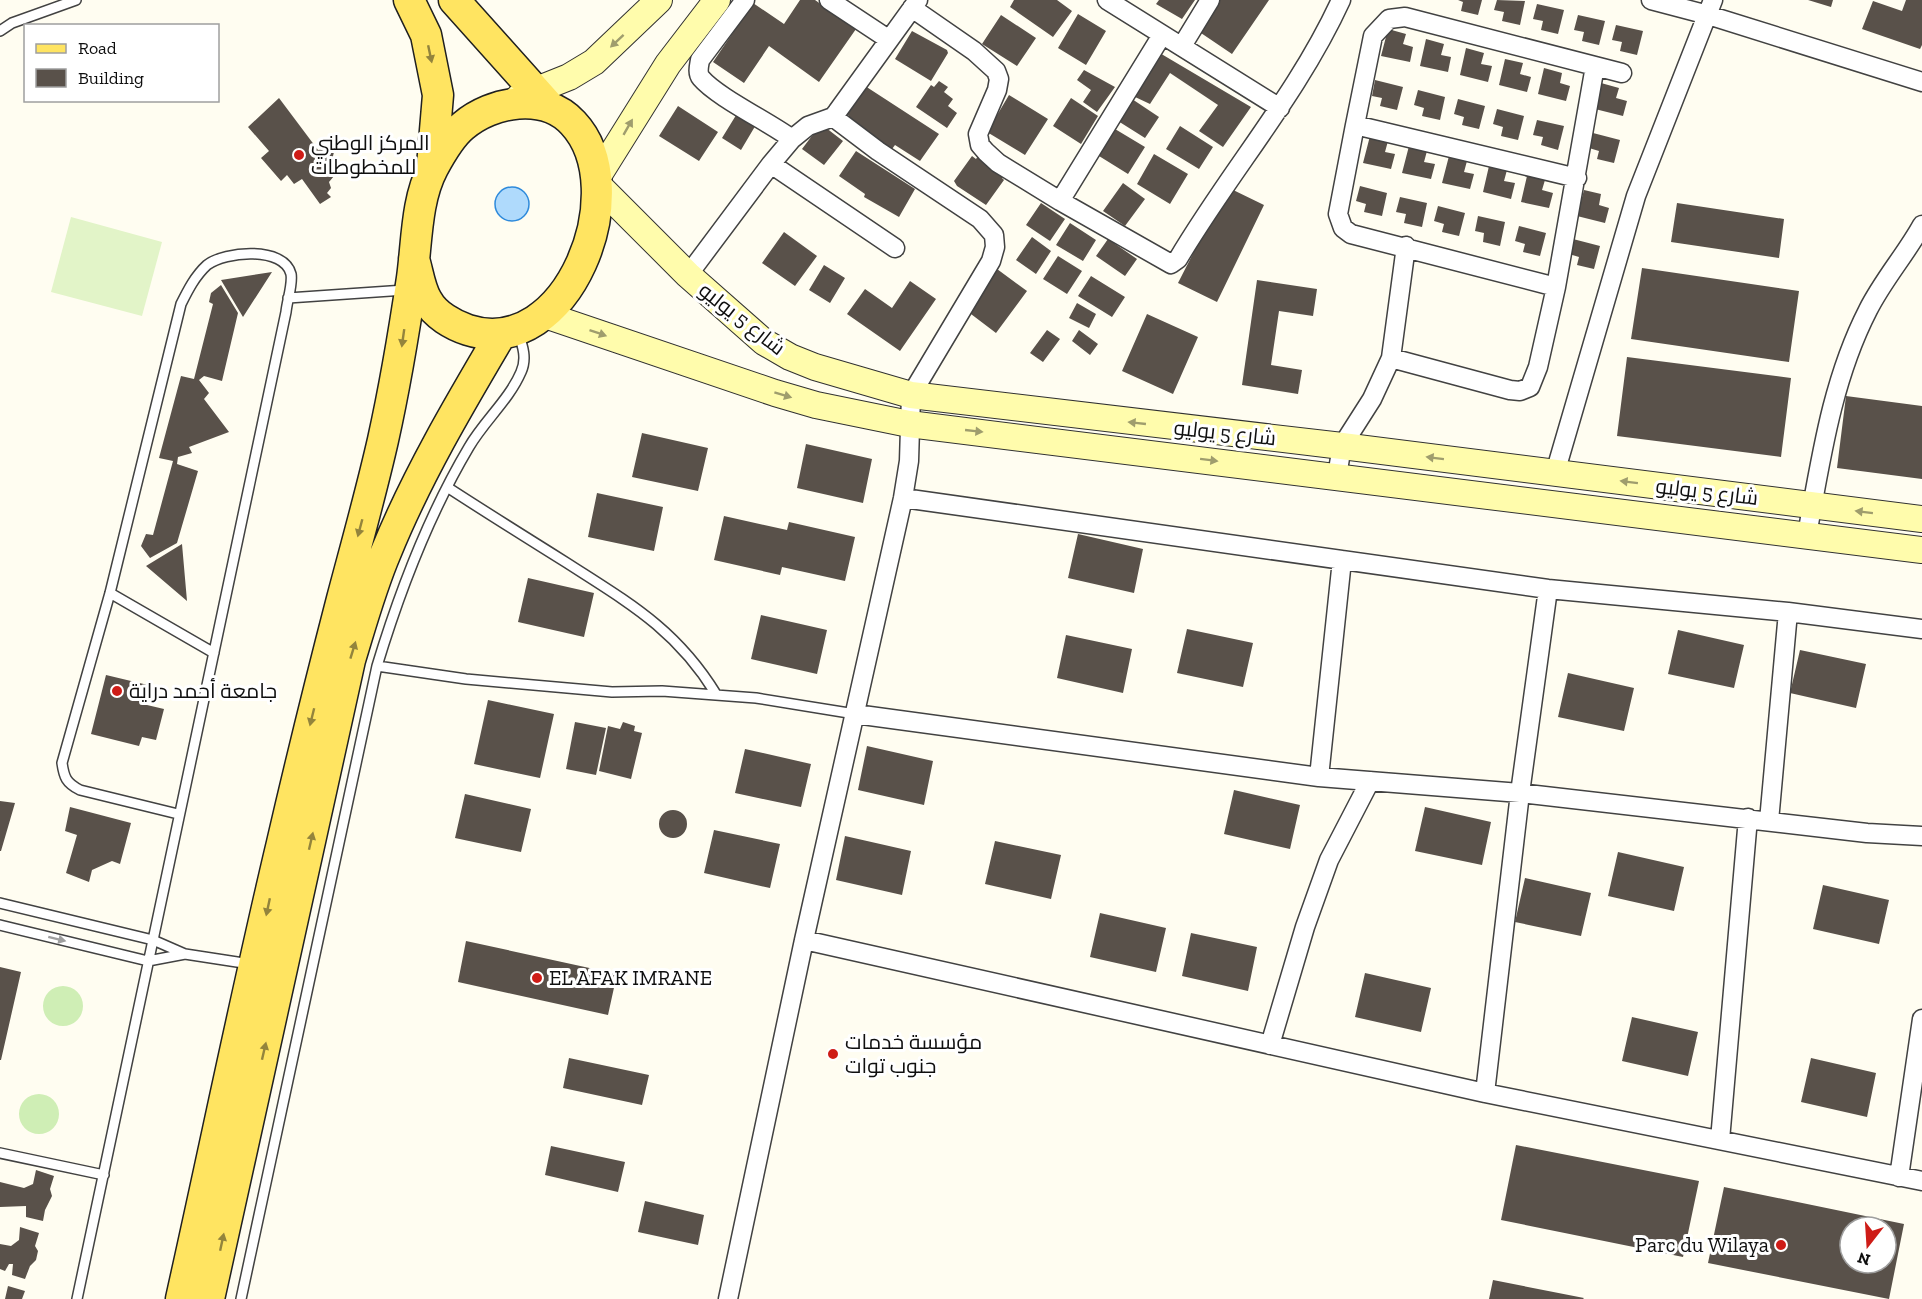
<svg xmlns="http://www.w3.org/2000/svg" width="1922" height="1299" font-family="'Zilla Slab',Cairo,serif">
<rect width="100%" height="100%" fill="#fffdf1"/>
<path fill="#cfeeb5" d="M43 1006a20 20 0 1 1 40 0a20 20 0 1 1-40 0Z
M19 1114a20 20 0 1 1 40 0a20 20 0 1 1-40 0Z"/>
<path fill="#e2f4c8" d="M71 217 162 242 142 316 51 292Z"/>
<path fill="#afdafc" stroke="#2e8adb" stroke-width="1.5" d="M495 204a17 17 0 1 1 34 0a17 17 0 1 1-34 0Z"/>
<path fill="#59514a" fill-rule="evenodd" d="M800 0H815L856 29 819 82 769 46 744 83 713 62 753 3 784 24Z
M1014 0H1057L1072 11 1053 37 1010 7Z
M1159 0H1195L1182 19 1156 4Z
M1219 0H1269L1232 54 1198 31Z
M1458 0H1482L1478 15 1461 11 1463 2Z
M1497 0 1525 1 1520 25 1502 21 1504 12 1494 10Z
M1808 0H1833L1831 7Z
M1906 0H1922V45L1920 49 1862 29 1873 1 1902 11Z
M1537 4 1564 10 1558 34 1541 30 1543 21 1533 19Z
M1078 14 1106 31 1086 65 1058 48Z
M1001 15 1036 38 1017 66 982 44Z
M1578 15 1605 21 1599 45 1582 41 1584 32 1574 30Z
M1616 25 1643 31 1637 55 1620 51 1622 42 1612 40Z
M1388 29 1406 34 1403 44 1413 47 1410 62 1381 56Z
M912 31 947 50 948 53 931 81 895 59Z
M1426 39 1444 44 1441 55 1451 57 1448 72 1420 66Z
M1466 48 1484 53 1481 64 1492 66 1488 82 1460 75Z
M1158 52 1251 107 1223 147 1199 131 1218 105 1170 73 1150 104 1133 96Z
M1505 59 1523 63 1520 74 1531 77 1527 92 1499 85Z
M1544 68 1562 73 1560 83 1570 86 1566 101 1538 94Z
M1084 70 1115 87 1097 112 1083 102 1091 90 1077 80Z
M1375 80 1403 87 1397 110 1380 106 1382 98 1372 96Z
M939 81 948 87 944 92 953 99 948 106 957 113 947 128 916 107 931 85 934 87Z
M1601 83 1619 88 1616 98 1627 101 1623 116 1595 109Z
M862 84 939 134 920 161 895 145 892 149 847 118 849 116 841 109Z
M1418 90 1445 97 1440 120 1422 116 1424 108 1414 105Z
M1009 95 1048 119 1025 155 987 132Z
M279 98 318 150 335 148 332 160 336 163 331 172 334 176 329 182 331 188 327 193 331 197 320 204 302 179 294 184 287 175 281 181 261 158 269 151 248 127Z
M1071 98 1098 116 1081 144 1053 126Z
M1132 99 1159 117 1145 138 1118 121Z
M1458 99 1485 106 1479 129 1462 125 1464 117 1454 114Z
M678 106 718 132 699 161 659 136Z
M1497 109 1524 116 1518 140 1501 136 1503 127 1493 124Z
M738 112 757 123 741 150 722 138Z
M1537 120 1564 126 1558 150 1541 145 1543 137 1533 135Z
M821 124 843 141 824 165 802 149Z
M1180 126 1213 147 1199 169 1166 149Z
M1115 129 1145 147 1128 174 1099 156Z
M1593 133 1620 140 1614 163 1597 159 1599 151 1589 148Z
M1370 136 1388 141 1385 152 1395 154 1391 169 1363 163Z
M1409 146 1427 151 1424 162 1435 164 1431 179 1402 173Z
M856 151 915 189 899 217 864 197 865 194 839 176Z
M1154 154 1188 174 1170 204 1137 184Z
M972 156 976 159 978 156 1005 174 1002 178 1004 180 986 205 957 186 954 181Z
M1449 156 1467 161 1464 172 1474 174 1470 189 1442 183Z
M1489 166 1507 170 1504 181 1515 183 1511 199 1483 192Z
M1527 176 1545 180 1542 190 1553 193 1549 208 1521 202Z
M1123 183 1145 199 1125 226 1103 211Z
M1360 186 1387 193 1382 216 1364 212 1366 204 1356 201Z
M1227 187 1264 205 1217 302 1178 283Z
M1584 190 1601 194 1599 205 1609 208 1605 223 1577 216Z
M1400 197 1427 203 1422 227 1404 223 1406 214 1396 212Z
M1041 203 1065 219 1050 241 1026 225Z
M1677 203 1784 219 1779 258 1671 242Z
M1438 206 1465 213 1459 236 1442 232 1444 224 1434 221Z
M1478 216 1505 222 1500 246 1483 242 1484 233 1475 231Z
M1070 223 1096 240 1083 261 1056 245Z
M1519 226 1546 233 1540 256 1523 252 1525 244 1515 241Z
M784 232 817 256 795 286 762 263Z
M1032 237 1051 251 1036 274 1016 260Z
M1108 239 1137 259 1125 276 1096 256Z
M1573 239 1600 246 1594 269 1577 265 1579 257 1569 254Z
M1058 256 1082 271 1067 294 1043 279Z
M824 265 845 278 830 303 809 290Z
M1642 268 1799 291 1789 362 1631 339Z
M997 269 1027 291 996 333 967 311Z
M272 272 243 317 221 280Z
M1091 276 1125 297 1112 317 1078 296Z
M1257 280 1317 289 1313 316 1279 311 1271 365 1302 370 1298 394 1242 385Z
M910 281 936 299 900 351 847 314 865 289 892 308Z
M221 285 238 313 222 381 204 376 199 380 209 393 204 399 229 432 189 447 192 453 178 457 177 464 198 471 177 543 150 558 141 546 146 534 153 535 173 461 159 458 181 376 194 379 213 304 209 302 211 293Z
M1077 303 1096 314 1089 328 1069 318Z
M1147 314 1198 337 1173 394 1122 371Z
M1047 330 1060 339 1043 362 1030 353Z
M1079 330 1098 344 1090 355 1072 341Z
M1627 357 1791 378 1781 457 1617 436Z
M1846 396 1922 406V479L1837 468Z
M642 433 708 448 698 491 632 477Z
M806 444 872 459 863 503 797 488Z
M597 493 663 507 654 551 588 537Z
M724 516 787 530 789 522 855 537 845 581 782 567 780 575 714 560Z
M1078 534 1143 549 1134 593 1068 578Z
M182 544 187 601 146 566Z
M528 578 594 593 584 637 518 622Z
M761 615 827 630 817 674 751 659Z
M1187 629 1253 643 1243 687 1177 673Z
M1678 630 1744 645 1734 688 1668 674Z
M1066 635 1132 649 1123 693 1057 678Z
M1800 650 1866 664 1856 708 1790 693Z
M1568 673 1634 688 1624 731 1558 717Z
M106 675 152 686 147 705 164 709 156 740 142 737 139 746 91 734Z
M488 700 554 714 540 778 474 764Z
M575 722 606 728 596 775 566 769Z
M623 722 635 726 634 731 642 733 631 779 599 771 608 726 620 729Z
M867 746 933 761 924 805 858 790Z
M745 749 811 764 801 807 735 793Z
M1234 790 1300 805 1290 849 1224 834Z
M465 794 531 809 521 852 455 838Z
M0 801 15 803 1 851H0Z
M70 807 131 823 120 864 112 861 92 870 89 882 66 873 77 835 65 831Z
M1425 807 1491 822 1482 865 1415 851Z
M659 824a14 14 0 1 1 28 0a14 14 0 1 1-28 0Z
M714 830 780 844 770 888 704 873Z
M845 836 911 851 902 895 836 880Z
M995 841 1061 855 1051 899 985 884Z
M1618 852 1684 867 1674 911 1608 896Z
M1525 878 1591 893 1581 936 1515 922Z
M1823 885 1889 900 1879 944 1813 929Z
M1100 913 1166 928 1156 972 1090 957Z
M1191 933 1257 947 1248 991 1182 976Z
M466 941 617 974 608 1015 458 982Z
M0 967 21 972 1 1060H0Z
M1365 973 1431 988 1421 1032 1355 1017Z
M1632 1017 1698 1032 1688 1076 1622 1061Z
M569 1058 649 1075 642 1105 563 1088Z
M1811 1058 1876 1073 1867 1117 1801 1102Z
M1516 1145 1699 1181 1683 1257 1501 1220Z
M551 1146 625 1162 618 1192 545 1175Z
M36 1170 54 1176 50 1189 52 1196 45 1210 43 1221 26 1217V1206L0 1207V1182L24 1188 33 1184Z
M1724 1187 1904 1224 1889 1299 1708 1263ZM1850 1227H1886V1263H1850Z
M645 1201 704 1215 698 1245 638 1232Z
M20 1227 39 1233 35 1246 38 1251 36 1260 30 1266 25 1279 12 1275 13 1264H9L5 1271 0 1269V1244L11 1246 19 1240Z
M1493 1280 1584 1298 1583 1299H1489Z
M8 1286 25 1291 22 1299H5Z"/>
<g fill="none" stroke-linecap="round" stroke-linejoin="round">
<defs>
<path id="lane" d="M0 31 12 23 76 0
M288 298 405 290
M447 487C487 513 527 538 567 563 629 603 676 629 716 694
M110 593 214 653
M377 666 466 679 612 692 662 691 756 698 855 714
M0 903 153 940 185 954 148 961 0 925
M185 954 250 964
M0 1153 104 1175
M77 1299 286 312C287 301 293 284 291 274 284 246 225 251 207 265 195 276 188 290 181 304L110 593 62 763C64 777 66 783 80 790L178 814
M241 1299 377 666C400 590 428 516 469 447 484 421 509 400 521 372 527 359 523 346 518 333"/>
<path id="street" d="M745 0 700 60C699 66 697 73 701 78 717 97 769 122 792 139
M829 0 888 39
M1107 0 1280 108
M1651 0 1708 15 1922 82
M912 8 974 51 996 71 999 79 997 90 978 134 980 145 986 152 998 163 1060 201 1171 264 1178 259C1230 171 1298 94 1341 0
M1182 46 1210 0
M1355 125 1373 36 1389 19 1405 17 1622 73
M771 164 895 248
M1060 201 1162 35
M688 275 771 164 792 139 808 126 833 117 837 112 918 0
M1556 287 1351 234 1343 228 1338 214 1355 125 1577 178
M1391 358 1510 390 1520 391 1530 387 1538 367 1556 287 1595 66
M1555 473 1636 196 1713 0
M1337 476 1342 446 1372 399 1391 358 1406 246
M903 498 1548 589 1788 612 1922 629
M1807 535C1821 458 1832 380 1868 310 1883 280 1906 254 1922 225
M855 714 1319 777 1520 793 1867 833 1922 836
M1319 777 1342 560
M1769 821 1788 612
M804 940 1485 1093 1922 1181
M1270 1045 1305 927 1329 860 1370 781
M1485 1093 1520 793 1548 589
M1720 1140 1748 818
M1899 1177 1922 1019
M728 1299 804 940 903 498 909 461 911 395 991 261 995 247 994 235 980 219 878 151 833 117"/>
<path id="secondary" d="M519 97 569 77 594 62 659 0
M598 176 668 64 717 0
M597 184 688 275 764 342 790 357 815 367 911 395 1342 446 1922 519
M542 314 775 393 816 405 909 424 1922 550"/>
<path id="primary" d="M409 0 426 35 438 95 432 166
M454 0 548 105
M181 1299C215 1147 246 994 282 843 301 761 321 680 342 599 356 546 371 493 383 440 395 386 404 332 412 278 417 242 416 200 433 168 440 155 452 135 463 126 492 101 545 92 573 123 635 189 568 362 468 330 453 325 435 315 427 300 420 289 418 272 414 259
M209 1299 350 660C361 624 371 587 386 552 417 476 459 405 501 334"/>
</defs>
<use href="#lane" stroke="#424242" stroke-width="12"/>
<use href="#street" stroke="#424242" stroke-width="21"/>
<use href="#secondary" stroke="#313131" stroke-width="28"/>
<use href="#primary" stroke="#202020" stroke-width="33"/>
<use href="#lane" stroke="#fff" stroke-width="9"/>
<use href="#street" stroke="#fff" stroke-width="18"/>
<use href="#secondary" stroke="#fffcac" stroke-width="26"/>
<use href="#primary" stroke="#ffe461" stroke-width="30"/>
</g>
<defs><path id="oneway-solid" d="M-6-.8H1V-3.2L6.5 0L1 3.2V.8H-6Z" transform="scale(1.5)"/></defs>
<g fill="#9f9d6d">
<use href="#oneway-solid" transform="translate(617 41) rotate(137)"/>
<use href="#oneway-solid" transform="translate(628 127) rotate(-60)"/>
<use href="#oneway-solid" transform="translate(598 333) rotate(19)"/>
<use href="#oneway-solid" transform="translate(783 395) rotate(17)"/>
<use href="#oneway-solid" transform="translate(1137 423) rotate(-174)"/>
<use href="#oneway-solid" transform="translate(974 431) rotate(6)"/>
<use href="#oneway-solid" transform="translate(1435 458) rotate(-173)"/>
<use href="#oneway-solid" transform="translate(1209 460) rotate(7)"/>
<use href="#oneway-solid" transform="translate(1629 482) rotate(-173)"/>
<use href="#oneway-solid" transform="translate(1864 512) rotate(-173)"/>
</g>
<g fill="#93843c">
<use href="#oneway-solid" transform="translate(430 54) rotate(78)"/>
<use href="#oneway-solid" transform="translate(403 338) rotate(98)"/>
<use href="#oneway-solid" transform="translate(360 528) rotate(105)"/>
<use href="#oneway-solid" transform="translate(353 650) rotate(-73)"/>
<use href="#oneway-solid" transform="translate(312 717) rotate(104)"/>
<use href="#oneway-solid" transform="translate(311 841) rotate(-77)"/>
<use href="#oneway-solid" transform="translate(268 907) rotate(102)"/>
<use href="#oneway-solid" transform="translate(264 1051) rotate(-77)"/>
<use href="#oneway-solid" transform="translate(222 1242) rotate(-78)"/>
</g>
<use fill="#9f9f9f" href="#oneway-solid" transform="translate(57 939) rotate(14)"/>
<g fill="#ce1c17" stroke="#fff" stroke-width="2">
<circle cx="299" cy="155" r="6"/>
<circle cx="117" cy="691" r="6"/>
<circle cx="537" cy="978" r="6"/>
<circle cx="833" cy="1054" r="6"/>
<circle cx="1781" cy="1245" r="6"/>
</g>
<g text-anchor="middle" stroke-width="6" stroke-linejoin="round" paint-order="stroke">
<g font-size="21" fill="#0f0f0f" stroke="#fff" text-anchor="start">
<text x="311" y="150">المركز الوطني<tspan x="311" dy="24">للمخطوطات</tspan></text>
<text x="129" y="698">جامعة أحمد دراية</text>
<text x="549" y="985">EL AFAK IMRANE</text>
<text x="845" y="1049">مؤسسة خدمات<tspan x="845" dy="24">جنوب توات</tspan></text>
<text x="1769" y="1252" text-anchor="end">Parc du Wilaya</text>
</g>
<g font-size="21" fill="#0f0f0f" stroke="#fff">
<text transform="translate(742 319) rotate(38)" y="7">شارع 5 يوليو</text>
<text transform="translate(1225 433) rotate(6)" y="7">شارع 5 يوليو</text>
<text transform="translate(1707 492) rotate(7)" y="7">شارع 5 يوليو</text>
</g>
</g>
<rect x="24" y="24" width="195" height="78" fill="#ffffff" stroke="#9f9f9f" stroke-width="1.5"/>
<rect x="36" y="44" width="30" height="9" fill="#ffe461" stroke="#9f9f9f" stroke-width="1.5"/>
<text x="78" y="54" font-size="18" fill="#0f0f0f">Road</text>
<rect x="36" y="69" width="30" height="18" fill="#59514a" stroke="#9f9f9f" stroke-width="1.5"/>
<text x="78" y="84" font-size="18" fill="#0f0f0f">Building</text>
<g transform="translate(1868 1245) rotate(197)"><circle r="28" fill="#ffffff" stroke="#9f9f9f" stroke-width="1.5"/>
<path d="M0-4.5L10 22L0 15L-10 22Z" fill="#ce1c17"/>
<text y="-9" font-size="16" font-weight="bold" text-anchor="middle" fill="#0f0f0f">N</text>
</g>
</svg>
